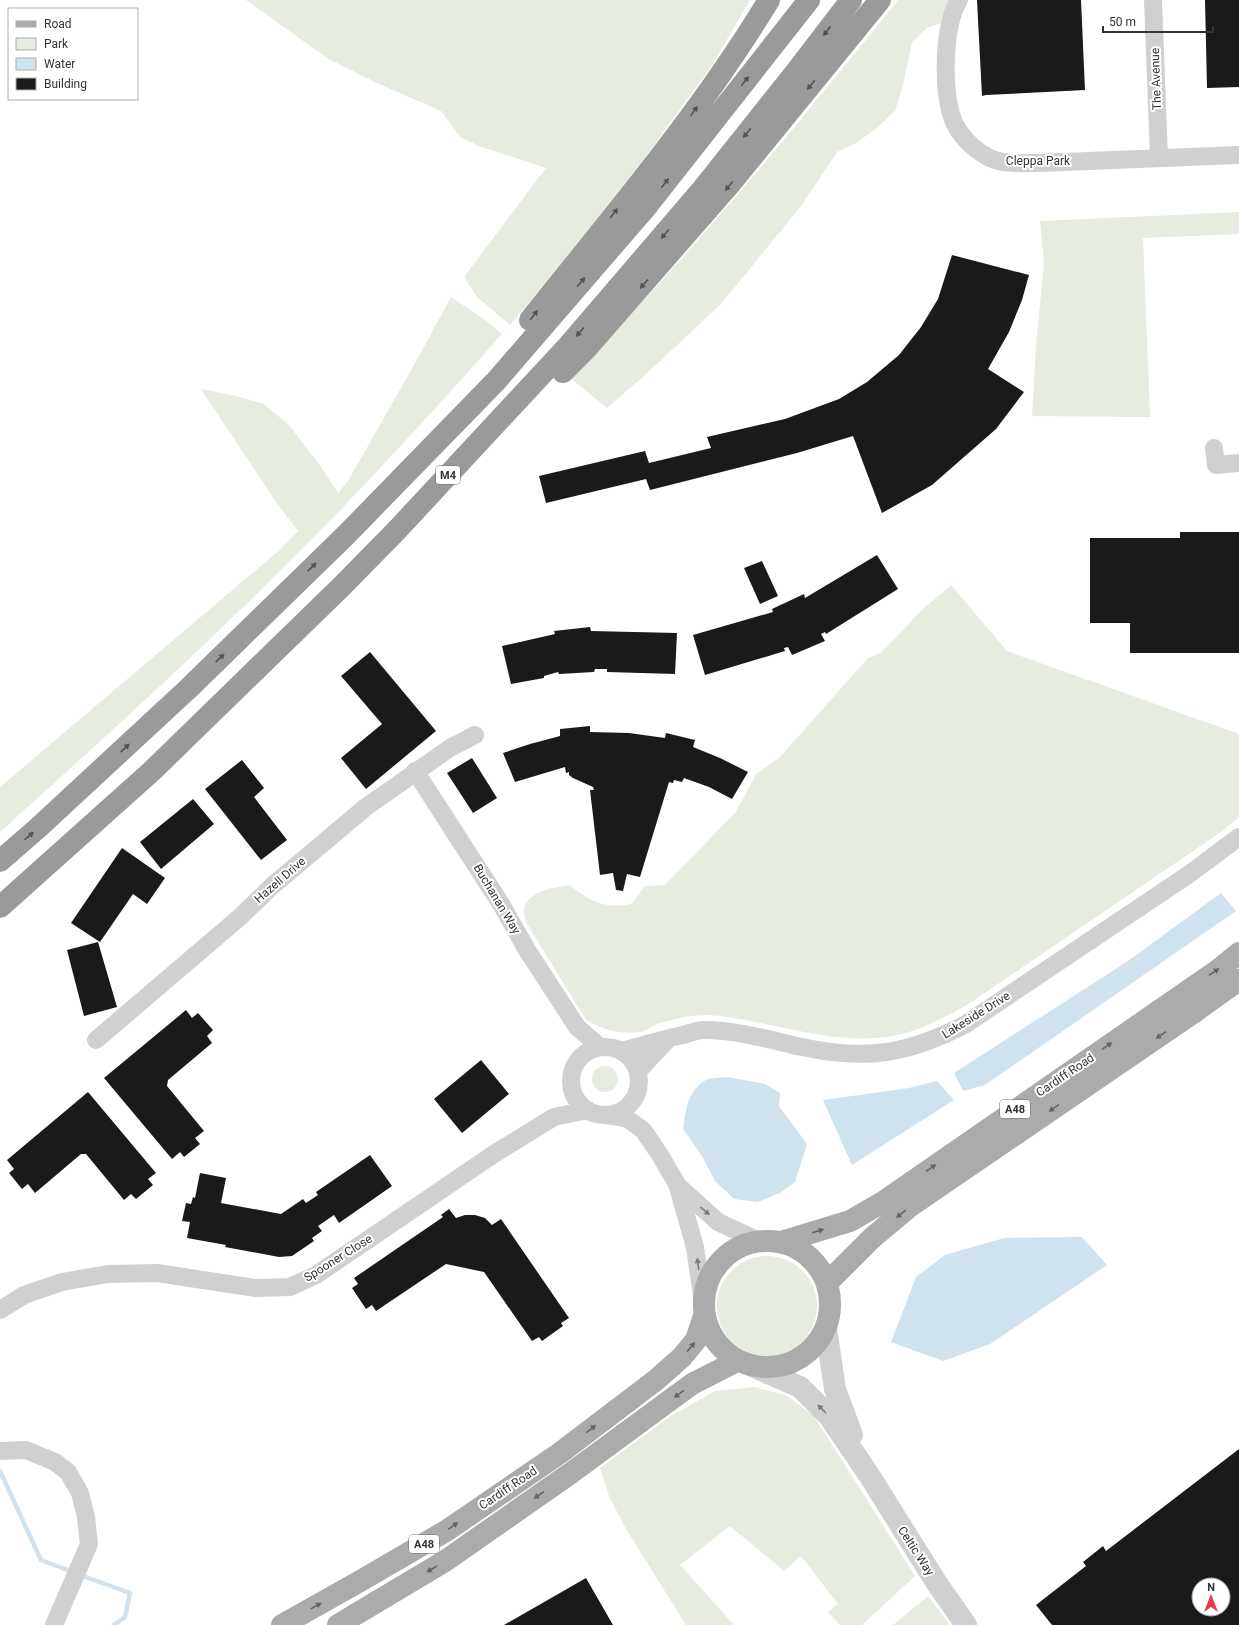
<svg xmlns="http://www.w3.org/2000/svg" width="1239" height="1625" font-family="Roboto,sans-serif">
<rect width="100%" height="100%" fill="#fff"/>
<path fill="#e6ecdf" d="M246 0H750L711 67 643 160 571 252 510 325 477 297 464 277 546 168 479 146 459 136 441 111 377 83 327 58Z
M898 0H952L944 22 927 28 912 42 903 85 895 111 877 128 856 143 837 152 801 206 721 304 644 376 607 408 569 377C588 357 609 338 628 317 723 216 811 108 898 0Z
M1239 212V234L1143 238 1150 417 1032 416 1036 345 1044 263 1040 221Z
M451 297 484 319 502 334C444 399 386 463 326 525 221 632 111 732 0 832V787L282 548 298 531 276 502 201 389 236 396 264 404 289 425 321 467 338 493 348 481 414 365Z
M951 585 1007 651 1239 734V817L1221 832 973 1001C948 1016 921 1031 893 1036 857 1042 820 1036 785 1028 759 1023 734 1016 707 1015 691 1015 673 1019 657 1024 651 1027 644 1032 638 1032 619 1035 602 1029 586 1020L526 922C525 919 524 915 524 912 523 892 555 887 570 885 590 902 605 909 632 904L645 886 665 885 736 812 756 774 779 758 868 658 881 653 924 608Z
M592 1079a13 13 0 1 1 26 0a13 13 0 1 1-26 0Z
M717 1306a50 50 0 1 1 100 0a50 50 0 1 1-100 0Z
M754 1387 786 1395 814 1416 915 1576 862 1625H840L828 1612 838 1604 801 1556 784 1571 730 1526 680 1565 734 1625H686L626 1529 609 1496 600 1468 669 1417 715 1391Z
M928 1596 950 1625H893Z"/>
<path fill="#cfe2ee" d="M1221 893 1236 911 985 1085 963 1091 954 1073 1128 961Z
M728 1077 765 1084 780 1093 779 1106 807 1144 795 1182 780 1193 758 1202 734 1199 715 1181 702 1156 683 1129C686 1110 687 1091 706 1080 712 1077 722 1078 728 1077Z
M937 1081 954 1100 852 1165 823 1100 909 1088Z
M1082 1237 1107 1265 990 1344 943 1361 891 1342 916 1277 945 1255 1004 1238Z"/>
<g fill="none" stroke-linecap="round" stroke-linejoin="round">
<path stroke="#cfe2ee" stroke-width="4.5" d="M0 1471 41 1560 73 1572
M80 1575 130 1593 125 1617 114 1625"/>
</g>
<path fill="#1a1a1a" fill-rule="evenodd" d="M977 0H1081L1085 90 986 95 982 96Z
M1205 0H1239V87L1207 88Z
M952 255 1029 275 1022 300 1009 332 988 369 1024 392 996 429 932 485 882 513 853 436 797 453 650 490 646 479 546 503 539 476 645 451 649 463 711 448 707 437 785 419 839 399 867 382 899 355 921 327 938 299Z
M1180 532H1239V653H1130V623H1090V538H1180Z
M877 555 898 589 826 634 825 632 821 634 825 641 792 655 788 647 784 648 785 651 705 675 693 635 773 612 772 609 804 594 805 598Z
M762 561 778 596 760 604 744 568Z
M590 627 591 631 677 633 675 674 607 672V669H595L594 672 559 674 558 672 544 676V678L511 684 502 646 555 634 554 631Z
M370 652 436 731 366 789 341 758 382 724 341 676Z
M590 726V732L629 733 665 738 666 733 695 740 693 747 720 758 748 772 732 799 709 787 684 778 682 782 674 780 673 783 669 782 640 877 627 874 623 891 616 890 613 873 600 875 590 790H594L593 787 573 778 569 775V772L566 773 565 767 515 782 503 753 530 744 560 736V729Z
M472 758 497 798 473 813 447 773Z
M242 760 264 788 254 797 287 840 261 860 205 789Z
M193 799 214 824 161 869 140 842Z
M122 848 165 878 147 904 133 894 100 942 71 923Z
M98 942 117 1007 84 1016 67 950Z
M186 1010 192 1018 198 1013 213 1030 207 1036 212 1043 168 1080 167 1086 204 1131 195 1138 200 1144 184 1157 180 1152 172 1159 104 1078Z
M481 1060 509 1094 462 1133 434 1099Z
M88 1092 156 1173 148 1179 153 1185 136 1199 131 1194 124 1200 86 1154H81L35 1193 28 1184 22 1189 9 1173 14 1169 7 1160Z
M370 1155 392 1186 339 1223 334 1215 318 1226 322 1231 312 1238 314 1241 292 1256 279 1257 225 1247 226 1245 187 1238 190 1222 182 1221 186 1203 191 1204 193 1197 195 1198 200 1173 226 1178 221 1203 281 1214 303 1199 306 1203 318 1195 316 1192Z
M449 1209 456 1218 465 1215H475L485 1218 492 1225 501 1219 569 1318 561 1323 563 1326 542 1341 539 1337 532 1341 484 1272 446 1264 376 1311 372 1305 366 1309 352 1288 358 1284 354 1278 443 1217 441 1215Z
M1239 1449V1625H1052L1036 1605 1086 1566 1083 1562 1103 1546 1106 1551ZM1199 1585H1223V1609H1199Z
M586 1578 613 1625H504Z"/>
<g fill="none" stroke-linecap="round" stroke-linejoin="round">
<path stroke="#d0d0d0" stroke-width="18" d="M959 0C943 26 942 91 953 120 959 135 973 149 988 157 1003 165 1022 163 1039 163L1239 155
M1153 0 1159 157
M1214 448 1216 465 1239 463
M415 771 501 904 527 950 577 1027 600 1047
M96 1040 240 917 272 886 366 807 450 748 475 735
M571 1081a34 34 0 1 1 68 0a34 34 0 1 1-68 0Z
M621 1051C642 1046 662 1039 683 1035 690 1033 697 1030 704 1030 737 1030 770 1040 802 1047 865 1061 909 1054 966 1024L1188 875 1239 837
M638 1071 668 1039
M606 1115 626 1118 643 1130 660 1155 677 1184 695 1247 703 1303
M677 1185 718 1222 759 1241
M0 1310 24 1295 62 1282 108 1274 157 1273 256 1288 290 1287 316 1275 494 1154 554 1117 588 1110
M0 1451 26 1450 55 1462 68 1472 80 1493 86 1517 89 1544 54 1625"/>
<path stroke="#d0d0d0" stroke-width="22" d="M826 1328 835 1389 852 1435
M752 1366 800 1387 829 1416 869 1475 936 1582 966 1625"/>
<path stroke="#ababab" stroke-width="22" d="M704 1304a63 63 0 1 1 126 0a63 63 0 1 1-126 0Z
M781 1242 850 1221 883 1202 1218 970 1239 953
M827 1283 872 1238 909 1207 1193 1013 1239 980
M282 1625 362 1580 446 1531 560 1453 656 1380 682 1357 696 1340 704 1316
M338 1625 445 1561 571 1473 692 1384 737 1361"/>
<path stroke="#9a9a9a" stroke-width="22" d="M530 320C613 216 700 114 769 0
M563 372 586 349 730 184 880 0
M0 861 39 827 189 688 346 535 497 380 647 206 809 0
M0 907 153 770 342 586 397 530 569 345 701 191 795 73 851 0"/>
</g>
<defs><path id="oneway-solid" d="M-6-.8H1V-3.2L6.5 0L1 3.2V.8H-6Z"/></defs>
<g fill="#525252">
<use href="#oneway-solid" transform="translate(827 31) rotate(127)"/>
<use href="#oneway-solid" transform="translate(745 81) rotate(-52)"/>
<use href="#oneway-solid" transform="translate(811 85) rotate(129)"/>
<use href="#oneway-solid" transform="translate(694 111) rotate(-54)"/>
<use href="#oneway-solid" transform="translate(747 133) rotate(129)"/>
<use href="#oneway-solid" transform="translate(665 183) rotate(-52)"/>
<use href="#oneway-solid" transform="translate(729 186) rotate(130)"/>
<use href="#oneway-solid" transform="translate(614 213) rotate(-52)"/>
<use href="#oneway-solid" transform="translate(665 234) rotate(131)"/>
<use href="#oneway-solid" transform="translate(581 282) rotate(-49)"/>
<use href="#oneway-solid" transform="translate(644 284) rotate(131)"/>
<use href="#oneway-solid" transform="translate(534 315) rotate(-52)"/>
<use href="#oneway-solid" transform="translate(580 332) rotate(131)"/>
<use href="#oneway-solid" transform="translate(312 567) rotate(-44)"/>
<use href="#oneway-solid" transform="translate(220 658) rotate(-44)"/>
<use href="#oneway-solid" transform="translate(125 748) rotate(-43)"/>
<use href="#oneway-solid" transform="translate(29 836) rotate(-41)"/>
</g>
<g fill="#636363">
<use href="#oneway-solid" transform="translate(1214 972) rotate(-35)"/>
<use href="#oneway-solid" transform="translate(1161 1035) rotate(146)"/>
<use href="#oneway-solid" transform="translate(1107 1046) rotate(-35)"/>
<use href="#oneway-solid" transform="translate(1054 1108) rotate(146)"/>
<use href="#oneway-solid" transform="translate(931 1168) rotate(-35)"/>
<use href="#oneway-solid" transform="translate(901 1214) rotate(141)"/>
<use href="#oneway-solid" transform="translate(818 1231) rotate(-17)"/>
<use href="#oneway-solid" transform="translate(691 1347) rotate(-50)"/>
<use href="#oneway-solid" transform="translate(679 1394) rotate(144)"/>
<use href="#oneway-solid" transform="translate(591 1429) rotate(-38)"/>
<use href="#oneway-solid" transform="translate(539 1495) rotate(145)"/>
<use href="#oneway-solid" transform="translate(453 1526) rotate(-34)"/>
<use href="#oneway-solid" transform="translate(432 1569) rotate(149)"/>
<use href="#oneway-solid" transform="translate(316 1606) rotate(-29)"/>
</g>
<g fill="#7a7a7a">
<use href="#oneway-solid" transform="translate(705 1211) rotate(41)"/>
<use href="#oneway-solid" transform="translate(698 1264) rotate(-98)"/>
<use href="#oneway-solid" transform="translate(822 1409) rotate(-135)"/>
</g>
<g text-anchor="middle" stroke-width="4" stroke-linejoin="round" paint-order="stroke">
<g fill="#fff" stroke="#707070" stroke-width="1">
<rect x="436" y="466" width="24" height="18" rx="3"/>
<rect x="1000" y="1100" width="30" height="18" rx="3"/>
<rect x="409" y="1535" width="30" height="18" rx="3"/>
</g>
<g font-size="11" font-weight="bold" fill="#333">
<text x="448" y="479">M4</text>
<text x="1015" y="1113">A48</text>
<text x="424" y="1548">A48</text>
</g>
<g font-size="12" fill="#333" stroke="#fff">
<text transform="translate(1156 79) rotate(-92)" y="4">The Avenue</text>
<text x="1038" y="165">Cleppa Park</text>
<text transform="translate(280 880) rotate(-41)" y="4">Hazell Drive</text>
<text transform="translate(497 899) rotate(59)" y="4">Buchanan Way</text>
<text transform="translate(976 1015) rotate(-32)" y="4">Lakeside Drive</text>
<text transform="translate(1065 1075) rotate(-34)" y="4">Cardiff Road</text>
<text transform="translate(338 1258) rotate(-32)" y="4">Spooner Close</text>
<text transform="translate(508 1488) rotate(-34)" y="4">Cardiff Road</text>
<text transform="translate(916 1551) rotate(57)" y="4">Celtic Way</text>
</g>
</g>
<rect x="8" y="8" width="130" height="92" fill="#ffffff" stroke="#adadad"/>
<rect x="16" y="21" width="20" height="6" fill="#ababab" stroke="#adadad"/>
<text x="44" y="28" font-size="12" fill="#333333">Road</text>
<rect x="16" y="38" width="20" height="12" fill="#e6ecdf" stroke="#adadad"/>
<text x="44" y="48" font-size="12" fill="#333333">Park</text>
<rect x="16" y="58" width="20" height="12" fill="#cfe2ee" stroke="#adadad"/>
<text x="44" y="68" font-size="12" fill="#333333">Water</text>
<rect x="16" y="78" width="20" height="12" fill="#1a1a1a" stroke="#adadad"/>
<text x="44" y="88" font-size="12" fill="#333333">Building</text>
<g transform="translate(1211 1597)"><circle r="19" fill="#ffffff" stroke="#adadad"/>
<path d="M0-3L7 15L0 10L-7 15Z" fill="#e63946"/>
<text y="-6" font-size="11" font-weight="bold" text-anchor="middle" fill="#333333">N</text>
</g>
<path d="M1103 26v6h110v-6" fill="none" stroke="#333333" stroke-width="2"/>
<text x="1109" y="26" font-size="12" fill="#333333" stroke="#ffffff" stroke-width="3" paint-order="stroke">50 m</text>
</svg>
